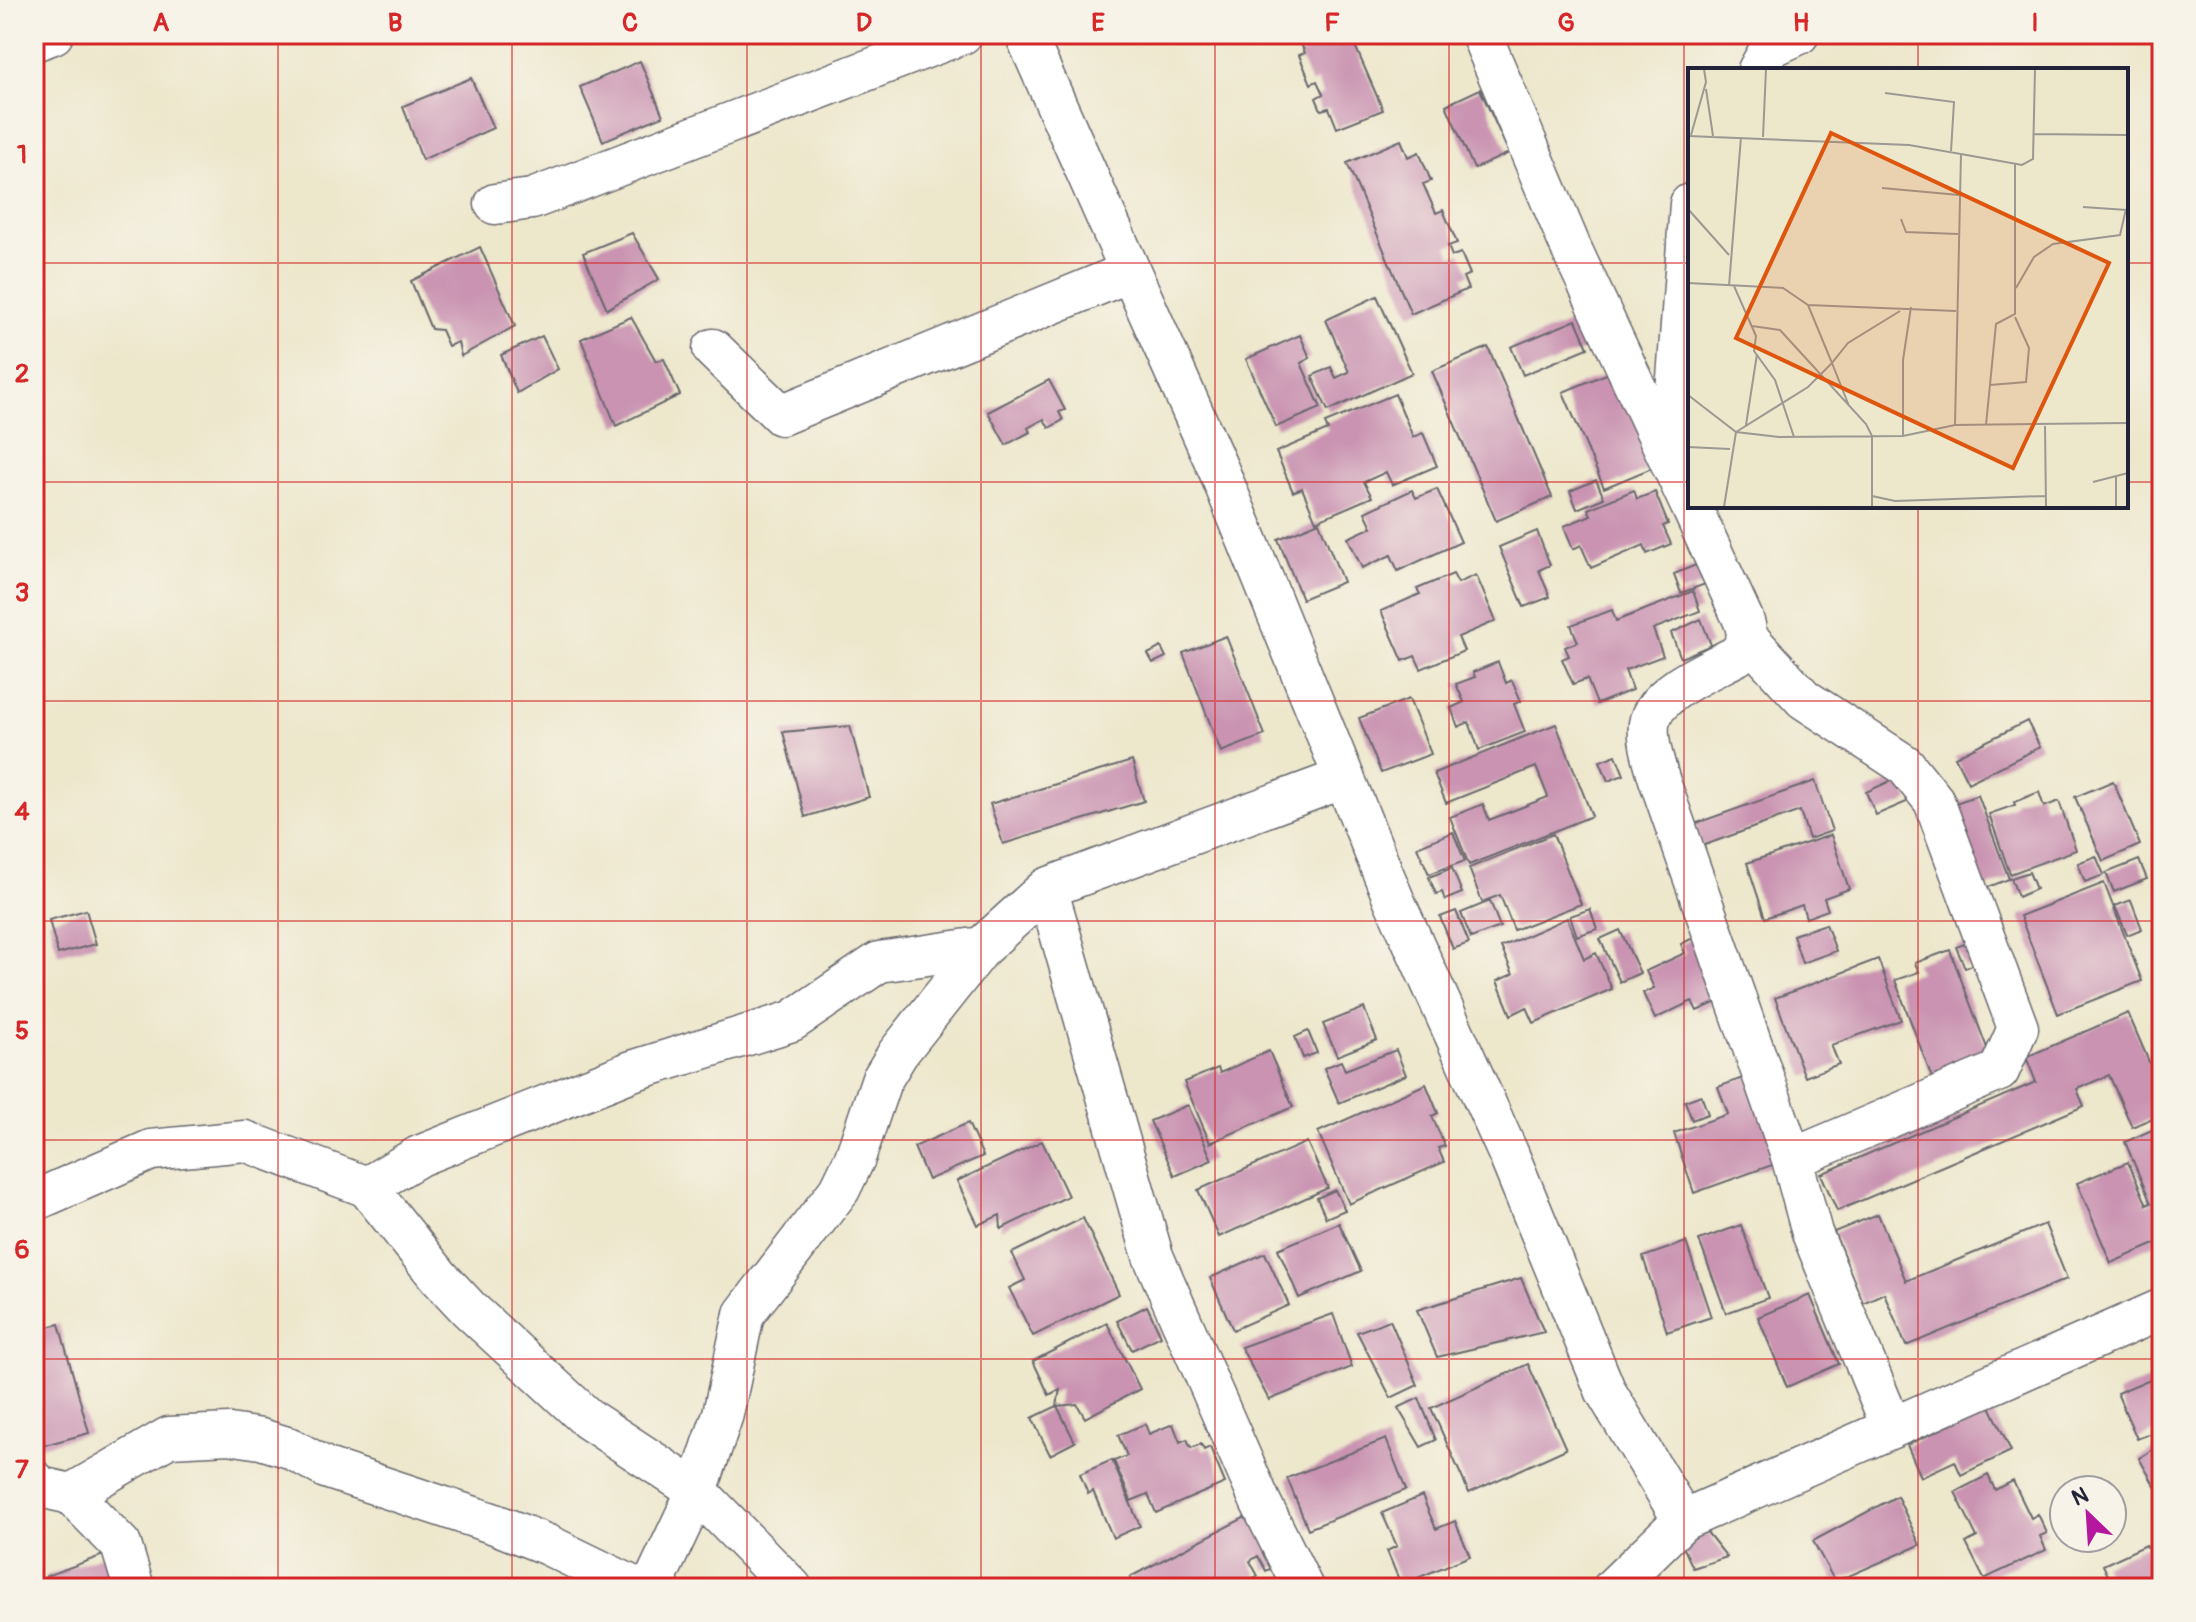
<svg xmlns="http://www.w3.org/2000/svg" width="2196" height="1622" font-family="Pangolin,sans-serif">
<rect width="100%" height="100%" fill="#f7f3e8"/>
<filter id="ink" filterUnits="userSpaceOnUse"><feTurbulence type="fractalNoise" baseFrequency=".0125" numOctaves="2"/><feDisplacementMap in="SourceGraphic" scale="16" xChannelSelector="R" yChannelSelector="G"/><feConvolveMatrix kernelMatrix="1 2 1 2 8 2 1 2 1" color-interpolation-filters="sRGB"/></filter>
<filter id="wash" filterUnits="userSpaceOnUse"><feTurbulence type="fractalNoise" baseFrequency=".006" numOctaves="4" result="noise"/><feDisplacementMap in="SourceGraphic" scale="32" xChannelSelector="R" yChannelSelector="G"/><feGaussianBlur stdDeviation="1.8" result="paint"/><feColorMatrix in="noise" values="0 0 0 0 0 0 0 0 0 0 0 0 0 0 0 0 0 1.4 0 .05"/><feComposite in="paint" operator="in"/></filter>
<g filter="url(#wash)">
<rect width="100%" height="100%" fill="#ede7cc"/>
<g id="blocks">
<path fill="#c993b1" d="M1297 34H1350L1383 110 1337 128 1329 108 1321 110 1316 98 1323 94 1317 81 1311 84 1299 55 1305 53Z
M640 61 663 116 603 141 580 87Z
M471 78 493 128 422 160 403 106Z
M1480 89 1509 153 1474 169 1446 105Z
M1401 140 1408 157 1419 152 1431 181 1423 184 1436 213 1443 210 1457 243 1448 246 1452 256 1461 253 1470 274 1463 277 1468 289 1411 314 1347 163Z
M632 233 659 279 607 309 583 253Z
M480 247 515 326 461 356 458 342 448 346 441 330 431 329 411 281Z
M1377 296 1412 373 1328 411 1312 376 1331 367 1336 378 1349 372 1326 320Z
M631 317 656 361 664 359 680 395 616 426 581 339Z
M1576 320 1588 348 1523 375 1511 347Z
M1300 335 1310 358 1301 363 1321 408 1276 427 1246 359Z
M542 336 558 369 517 393 501 355Z
M1488 347 1552 497 1496 521 1432 371Z
M1623 367 1664 463 1604 488 1563 392Z
M1049 380 1065 410 1059 412 1063 420 1049 428 1044 419 1028 428 1030 432 1006 445 988 412Z
M1395 394 1413 437 1423 433 1437 466 1392 485 1386 472 1364 482 1372 497 1316 521 1302 488 1293 492 1276 452 1328 430 1325 423Z
M1596 480 1604 498 1577 509 1570 491Z
M1437 489 1461 542 1398 571 1391 555 1362 568 1348 538 1372 527 1365 512 1412 490 1416 498Z
M1634 490 1637 499 1655 492 1668 524 1663 526 1671 544 1647 554 1644 545 1591 568 1581 545 1573 549 1564 526 1591 515 1588 509Z
M1319 522 1343 582 1302 599 1278 539Z
M1537 531 1550 565 1539 570 1550 597 1524 607 1499 547Z
M1703 562 1711 582 1681 593 1674 574Z
M1453 574 1458 583 1476 575 1496 621 1458 637 1464 651 1421 669 1415 656 1403 661 1381 611 1420 594 1417 589Z
M1693 591 1700 611 1653 629 1663 656 1625 670 1632 690 1597 704 1587 679 1573 684 1562 659 1569 656 1565 647 1578 642 1571 625 1612 610 1616 621Z
M1701 619 1711 645 1681 658 1671 633Z
M1226 636 1265 735 1221 752 1183 653Z
M1161 647 1166 657 1153 663 1148 654Z
M1498 662 1506 683 1512 680 1521 701 1514 704 1525 732 1479 750 1469 722 1458 727 1451 708 1464 702 1456 684 1475 677 1473 672Z
M1409 699 1431 754 1381 773 1359 718Z
M2027 721 2040 747 1968 783 1955 757Z
M1556 724 1592 816 1469 865 1450 817 1483 804 1489 820 1548 797 1536 767 1446 803 1434 773Z
M850 726 869 797 805 817 783 732Z
M1616 755 1624 775 1608 781 1600 761Z
M1132 761 1144 801 1003 844 990 804Z
M1899 777 1909 801 1876 815 1866 792Z
M1815 781 1832 831 1809 839 1800 811 1702 846 1694 824Z
M2113 781 2140 845 2103 861 2075 797Z
M2039 792 2044 807 2059 801 2076 850 2010 874 1989 814 2015 805 2014 802Z
M1978 795 2009 879 1978 891 1947 806Z
M1453 832 1465 861 1429 874 1417 847Z
M1553 834 1581 904 1514 930 1500 895 1482 902 1469 868Z
M1831 835 1849 889 1824 898 1828 910 1806 918 1802 905 1765 918 1747 863Z
M2096 856 2104 875 2085 882 2078 863Z
M2139 860 2147 879 2114 892 2106 873Z
M1452 868 1462 893 1445 900 1442 892 1436 894 1429 877Z
M2029 872 2036 889 2018 897 2011 878Z
M2104 883 2142 981 2058 1014 2020 916Z
M2131 900 2142 929 2127 935 2115 906Z
M1490 901 1500 927 1471 938 1461 913Z
M1590 909 1597 929 1577 936 1570 916Z
M86 910 96 944 58 954 49 920Z
M1456 911 1469 943 1453 949 1440 917Z
M1567 918 1584 959 1596 953 1612 989 1534 1023 1527 1007 1511 1015 1497 981 1513 974 1501 947Z
M1826 924 1836 951 1802 963 1793 935Z
M1620 930 1640 973 1620 982 1600 939Z
M1699 935 1728 997 1697 1011 1692 1001 1655 1019 1643 993 1654 988 1646 971 1685 953 1681 944Z
M1981 938 1989 958 1965 968 1956 947Z
M1950 950 1990 1056 1932 1078 1895 980 1919 972 1915 963Z
M1878 959 1901 1020 1831 1045 1839 1064 1805 1077 1775 998Z
M1364 1008 1377 1040 1337 1056 1323 1024Z
M2128 1013 2162 1092V1114L2132 1127 2109 1075 2077 1089 2084 1106 1837 1211 1821 1174 2036 1082 2026 1057Z
M1308 1031 1317 1053 1303 1058 1295 1037Z
M1396 1050 1406 1075 1339 1103 1324 1068 1341 1061 1345 1070Z
M1269 1051 1293 1107 1210 1143 1184 1082 1218 1068 1220 1073Z
M1759 1072 1789 1159 1694 1193 1674 1133 1728 1114 1718 1087Z
M1426 1084 1438 1113 1432 1116 1445 1146 1438 1148 1444 1162 1349 1204 1318 1132Z
M1701 1095 1708 1114 1692 1120 1685 1101Z
M1188 1105 1212 1160 1175 1176 1150 1121Z
M968 1123 983 1156 928 1180 914 1147Z
M2156 1128 2162 1142V1241L2111 1263 2077 1183 2128 1162 2147 1205 2151 1203 2125 1142Z
M1042 1141 1068 1196 1001 1229 1000 1215 978 1225 957 1181Z
M1307 1142 1328 1188 1219 1237 1198 1190Z
M1335 1190 1345 1210 1326 1218 1317 1198Z
M1878 1214 1906 1281 2045 1224 2067 1279 1906 1346 1884 1293 1863 1303 1834 1232Z
M1083 1218 1119 1294 1033 1336 1009 1288 1025 1280 1012 1253Z
M1339 1223 1361 1271 1299 1298 1278 1249Z
M1741 1225 1768 1298 1726 1313 1699 1240Z
M1686 1242 1711 1317 1667 1332 1643 1257Z
M1265 1253 1289 1305 1233 1330 1210 1278Z
M1521 1278 1544 1332 1437 1357 1417 1310Z
M1810 1295 1839 1364 1787 1387 1758 1317Z
M1147 1306 1161 1336 1132 1350 1117 1321Z
M1333 1314 1352 1367 1269 1400 1241 1347Z
M1390 1320 1418 1385 1391 1398 1357 1332Z
M1107 1323 1140 1389 1085 1418 1077 1404 1057 1406 1060 1389 1049 1395 1033 1361Z
M59 1324 89 1433 34 1448V1331Z
M1528 1364 1566 1449 1469 1493 1431 1408Z
M2162 1374V1429L2137 1439 2117 1393Z
M1419 1398 1436 1440 1421 1447 1398 1408Z
M1057 1406 1075 1442 1050 1455 1032 1418Z
M1990 1406 2011 1451 1961 1475 1955 1461 1921 1477 1907 1445Z
M1145 1424 1149 1434 1173 1424 1180 1442 1187 1439 1191 1448 1201 1444 1204 1450 1210 1447 1225 1483 1156 1513 1148 1494 1131 1501 1114 1461 1127 1456 1118 1435Z
M1386 1439 1406 1490 1308 1529 1287 1478Z
M2162 1444V1499L2139 1458Z
M1112 1460 1140 1526 1113 1538 1093 1491 1088 1494 1080 1474Z
M1988 1475 1995 1490 2013 1481 2031 1518 2038 1514 2047 1533 2040 1536 2046 1550 1984 1579 1966 1543 1977 1537 1955 1492Z
M1422 1496 1436 1529 1455 1521 1470 1556 1401 1585 1387 1551 1397 1546 1382 1513Z
M1897 1496 1920 1545 1835 1582 1813 1541Z
M1259 1510 1286 1561 1266 1571 1258 1556 1250 1561 1258 1576 1234 1588H1218L1214 1582 1209 1585 1210 1588H1136L1130 1577Z
M1706 1531 1727 1557 1693 1568 1682 1544Z
M2146 1545 2162 1578V1588H2114L2103 1565Z
M109 1553 119 1579 95 1588H50L46 1576Z
M1926 1580 1930 1588H1909Z"/>
</g>
</g>
<g filter="url(#ink)">
<use href="#blocks" fill-opacity="0" stroke="#69676e" stroke-width="2"/>
<g fill="none" stroke-linecap="round" stroke-linejoin="round">
<defs>
<path id="street" d="M1025 34 1219 471 1394 900 1508 1153 1606 1392 1683 1520
M1481 34 1571 248 1690 504
M34 41 53 34
M1758 70 1771 47 1799 34
M495 204 532 199 962 34
M713 349 781 415 1129 272
M1671 459 1690 204
M1691 506 1743 619C1749 635 1748 644 1736 656 1710 670 1654 692 1649 724 1647 742 1654 761 1659 779L1792 1159 1812 1233 1892 1428
M1747 637 1804 699 1905 765 1934 801 2018 1028 1999 1071 1792 1159
M1047 888 1153 1256 1260 1501 1303 1588
M367 1187 439 1277 469 1309 588 1419 697 1491 657 1576 659 1588
M34 1201 151 1150 245 1141 367 1187 419 1156 632 1071 792 1021 879 962 982 947 1047 888 1344 778
M34 1480 40 1487 71 1494 121 1545 134 1588
M71 1494 169 1437 229 1434 261 1439 290 1448 326 1468 495 1524 548 1545 636 1588
M792 1588 697 1491 723 1414 744 1314 840 1189 855 1158 881 1081 898 1053 982 947
M1613 1588 1683 1520 2162 1309"/>
</defs>
<use href="#street" stroke="#69676e" stroke-width="43"/>
<use href="#street" stroke="#fff" stroke-width="40"/>
</g>
</g>
<path fill="none" stroke="#d62828" stroke-width="2" stroke-opacity="0.55" d="M278 34V1588M512 34V1588M747 34V1588M981 34V1588M1215 34V1588M1449 34V1588M1684 34V1588M1918 34V70M34 263H1690M2126 263H2162M34 482H1690M2126 482H2162M1918 506V1588M34 701H2162M34 921H2162M34 1140H2162M34 1359H2162"/>
<g transform="translate(1688 68)">
<rect width="440" height="440" fill="#ede7cc"/>
<path fill="none" stroke="#9c9892" stroke-width="2" d="M18 21 25 68M197 25 266 34 263 83M345 66 440 67M3 67 18 14 16 1M0 68 221 77 273 86 267 357M75 69 78 1M273 86 334 97 345 91 347 1M194 120 271 127M440 134V89M395 139 439 142M0 141 41 187M213 151 218 164 270 166M0 215 95 220 120 237 268 243M41 218 53 69M46 218 68 268 66 283 87 312 106 369M328 220 346 189 365 176 432 167 438 141M64 258 92 262 178 356 184 368V439M302 317 338 314 341 280 327 249M0 327 48 364 91 369 215 368 267 357 440 355M161 338 144 295 160 275 212 243M58 357 69 286M298 357 308 256 327 246V96M357 358 358 439M215 368V292L223 239M0 379 42 381M428 408V439M405 414 440 405M184 428 207 433 357 428M36 439 48 364 120 319 144 295 120 237"/>
<path fill="#de560e" fill-opacity="0.15" stroke="#de560e" stroke-width="4" d="M143 65 421 195 325 400 48 270Z"/>
<rect width="440" height="440" fill="none" stroke="#22223b" stroke-width="4"/>
</g>
<rect width="2196" height="1622" fill="none" stroke="#f7f3e8" stroke-width="88"/>
<g transform="translate(2088 1514) rotate(335)"><circle r="38" fill="#f7f3e8" stroke="#a29fa3" stroke-width="2"/>
<path d="M0-6L14 30L0 20L-14 30Z" fill="#b5179e"/>
<text y="-12" font-size="22" font-weight="bold" text-anchor="middle" fill="#22223b">N</text>
</g>
<rect x="44" y="44" width="2108" height="1534" fill="none" stroke="#d62828" stroke-width="3"/>
<g font-size="26" text-anchor="middle" font-weight="bold" fill="#d62828">
<text x="161" y="31">A</text>
<text x="395" y="31">B</text>
<text x="630" y="31">C</text>
<text x="864" y="31">D</text>
<text x="1098" y="31">E</text>
<text x="1332" y="31">F</text>
<text x="1566" y="31">G</text>
<text x="1801" y="31">H</text>
<text x="2035" y="31">I</text>
<text x="22" y="163">1</text>
<text x="22" y="382">2</text>
<text x="22" y="601">3</text>
<text x="22" y="820">4</text>
<text x="22" y="1039">5</text>
<text x="22" y="1258">6</text>
<text x="22" y="1478">7</text>
</g>
</svg>
